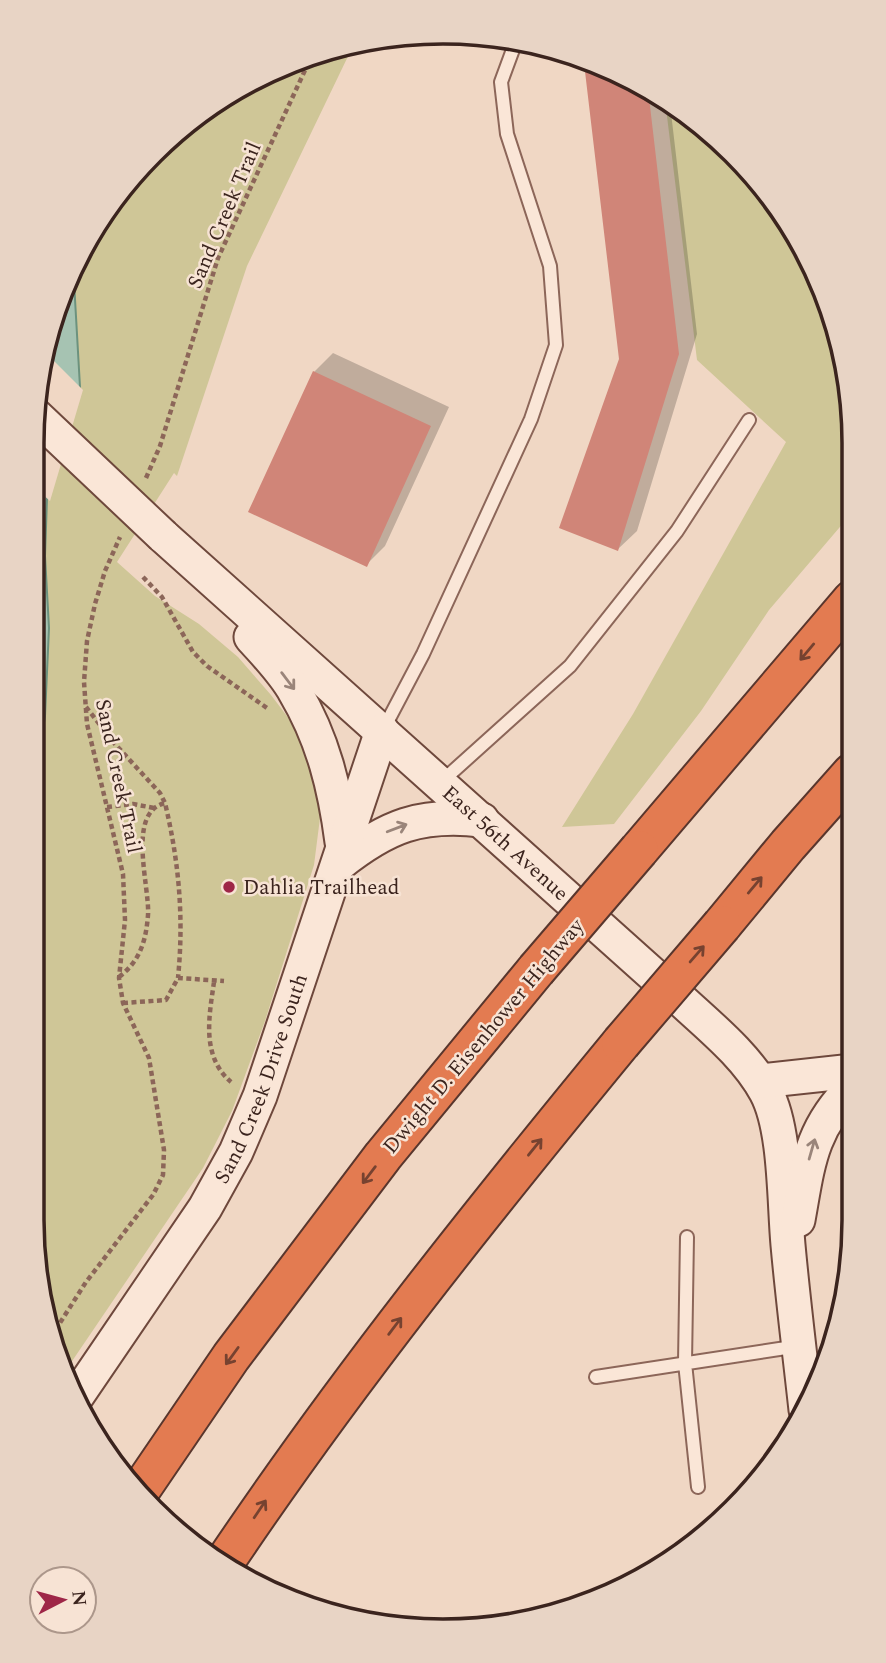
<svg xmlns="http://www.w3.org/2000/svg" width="886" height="1663" font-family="Spectral,serif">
<rect width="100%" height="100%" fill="#f0d7c4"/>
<path fill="#cfc697" d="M352 48 247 266 177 476 174 473 117 562 155 596 199 624 238 657 271 695 299 732 313 772 320 818 314 865 265 1021 232 1111 203 1168 64 1373 53 1353 32 1220V805L45 716 49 628 45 556 47 498 73 264 172 133 311 53Z
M665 100 714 133 770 193 823 286 851 389V514L769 610 701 711 614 824 562 827 633 714 786 442 697 360Z"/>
<path fill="#a6c3b2" stroke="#6c927e" stroke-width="2" d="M73 264 80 387 47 498 45 556 49 628 45 716 32 805V416Z"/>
<path fill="#f0d7c4" d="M49 356 83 390 50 501 32 485V416Z"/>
<path fill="#0003" d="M586 64 625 74 670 104 697 334 637 531 618 549 621 359Z
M333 353 449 407 385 546 366 565 314 372Z"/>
<path fill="#d08578" d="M584 63 625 74 648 89 679 354 618 551 559 528 619 359Z
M313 371 431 426 367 567 248 512Z"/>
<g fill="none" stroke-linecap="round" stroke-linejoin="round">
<defs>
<path id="lane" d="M383 730 423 654 531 419 556 345 550 266 507 134 501 82 515 44
M440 783 570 666 677 531 749 420
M687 1237 685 1363 698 1487
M596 1377 799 1346"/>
<g id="secondary">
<path id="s1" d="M163 536 679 998C709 1026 746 1055 766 1092 786 1129 784 1202 788 1245 793 1300 800 1355 806 1410"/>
<path d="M251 637C266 654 284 672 295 692 323 739 335 788 342 842"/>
<path d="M339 864C387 826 420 813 482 820"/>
<path d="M760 1081 853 1071"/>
<path d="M798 1220C808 1165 810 1129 853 1087"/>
<path id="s2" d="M77 1396 205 1208 236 1152 260 1096 382 731"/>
</g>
<path id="highway" d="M639 850 852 600
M722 925 788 845 852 773
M139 1492 231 1357 383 1156 536 970
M222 1566C344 1384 482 1212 621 1043"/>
</defs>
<use href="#lane" stroke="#8c6659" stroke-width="16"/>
<use href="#secondary" stroke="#6e483c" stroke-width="37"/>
<use href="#highway" stroke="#59362d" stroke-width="42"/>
<path stroke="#8c6659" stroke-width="4.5" stroke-dasharray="5 3.5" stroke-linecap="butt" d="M146 478 160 446 218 258 313 53
M143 577 162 597 193 652 207 666 267 708
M86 707 115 744 160 793 165 803
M107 807 133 804 154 808
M119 977C140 961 146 941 148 915 150 887 126 812 165 803 179 862 184 917 178 978
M214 982C209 1017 201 1056 231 1082
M123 1003 166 1000 178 978 224 981
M51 1337 86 1282 153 1195 163 1175 164 1150 149 1058 123 1003 119 978 125 920 123 874 87 724 84 682 87 641 95 604 105 571 120 537"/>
<use href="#lane" stroke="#fae6d7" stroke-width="12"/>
<use href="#secondary" stroke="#fae6d7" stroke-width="33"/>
<use href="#highway" stroke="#e37b51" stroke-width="38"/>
<defs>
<path id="secondary-bridge" d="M33 413 163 536"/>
<path id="highway-bridge" d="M536 970 639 850
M621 1043 722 925"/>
</defs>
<use href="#secondary-bridge" stroke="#6e483c" stroke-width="37" stroke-linecap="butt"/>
<use href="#highway-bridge" stroke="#59362d" stroke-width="42" stroke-linecap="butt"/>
<use href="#secondary-bridge" stroke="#fae6d7" stroke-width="33"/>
<use href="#highway-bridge" stroke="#e37b51" stroke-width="38"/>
</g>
<defs><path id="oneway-shaft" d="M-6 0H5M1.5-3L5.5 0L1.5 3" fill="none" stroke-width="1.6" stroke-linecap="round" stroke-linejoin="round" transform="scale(1.75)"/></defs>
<g stroke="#764230">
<use href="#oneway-shaft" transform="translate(807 652) rotate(130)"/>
<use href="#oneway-shaft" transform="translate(755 885) rotate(-50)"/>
<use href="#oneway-shaft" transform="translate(697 954) rotate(-49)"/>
<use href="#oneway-shaft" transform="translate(535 1147) rotate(-51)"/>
<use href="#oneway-shaft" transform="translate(369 1175) rotate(127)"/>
<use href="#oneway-shaft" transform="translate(395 1326) rotate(-53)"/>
<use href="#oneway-shaft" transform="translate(232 1356) rotate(126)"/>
<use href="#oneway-shaft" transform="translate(260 1509) rotate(-56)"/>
</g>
<g stroke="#9a857a">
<use href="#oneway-shaft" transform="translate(288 681) rotate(53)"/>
<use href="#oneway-shaft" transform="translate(397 828) rotate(-21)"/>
<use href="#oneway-shaft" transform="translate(812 1149) rotate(-74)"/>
</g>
<circle fill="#9e2647" stroke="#f7e3d4" stroke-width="2.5" cx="229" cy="887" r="7"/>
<g text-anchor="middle" stroke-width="5" stroke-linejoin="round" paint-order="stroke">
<g font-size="21" fill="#3b241e" stroke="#f7e3d4">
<text transform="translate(224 215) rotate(-67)" y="7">Sand Creek Trail</text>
<text transform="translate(119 776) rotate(78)" y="7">Sand Creek Trail</text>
<text dy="7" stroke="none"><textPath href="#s1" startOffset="460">East 56th Avenue</textPath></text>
<text transform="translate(483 1036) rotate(-50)" y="7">Dwight D. Eisenhower Highway</text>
<text dy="7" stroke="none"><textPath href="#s2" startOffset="369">Sand Creek Drive South</textPath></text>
</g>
<g font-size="21" fill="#3b241e" stroke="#f7e3d4" text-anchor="start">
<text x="243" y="894">Dahlia Trailhead</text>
</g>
</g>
<path d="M0 0H886V1663H0ZM443 44H443A399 399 0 0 1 842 443V1220A399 399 0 0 1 443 1619H443A399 399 0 0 1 44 1220V443A399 399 0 0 1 443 44Z" fill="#e8d4c5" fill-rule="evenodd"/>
<path fill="none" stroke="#3b241e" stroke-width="3.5" d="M443 44H443A399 399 0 0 1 842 443V1220A399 399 0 0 1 443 1619H443A399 399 0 0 1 44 1220V443A399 399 0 0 1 443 44Z"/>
<g transform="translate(63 1600) rotate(84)"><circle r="33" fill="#f7e3d4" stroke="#ac978b" stroke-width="2"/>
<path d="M0-5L12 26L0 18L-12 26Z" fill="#9e2647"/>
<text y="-10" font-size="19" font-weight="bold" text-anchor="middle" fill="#3b241e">N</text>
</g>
</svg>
